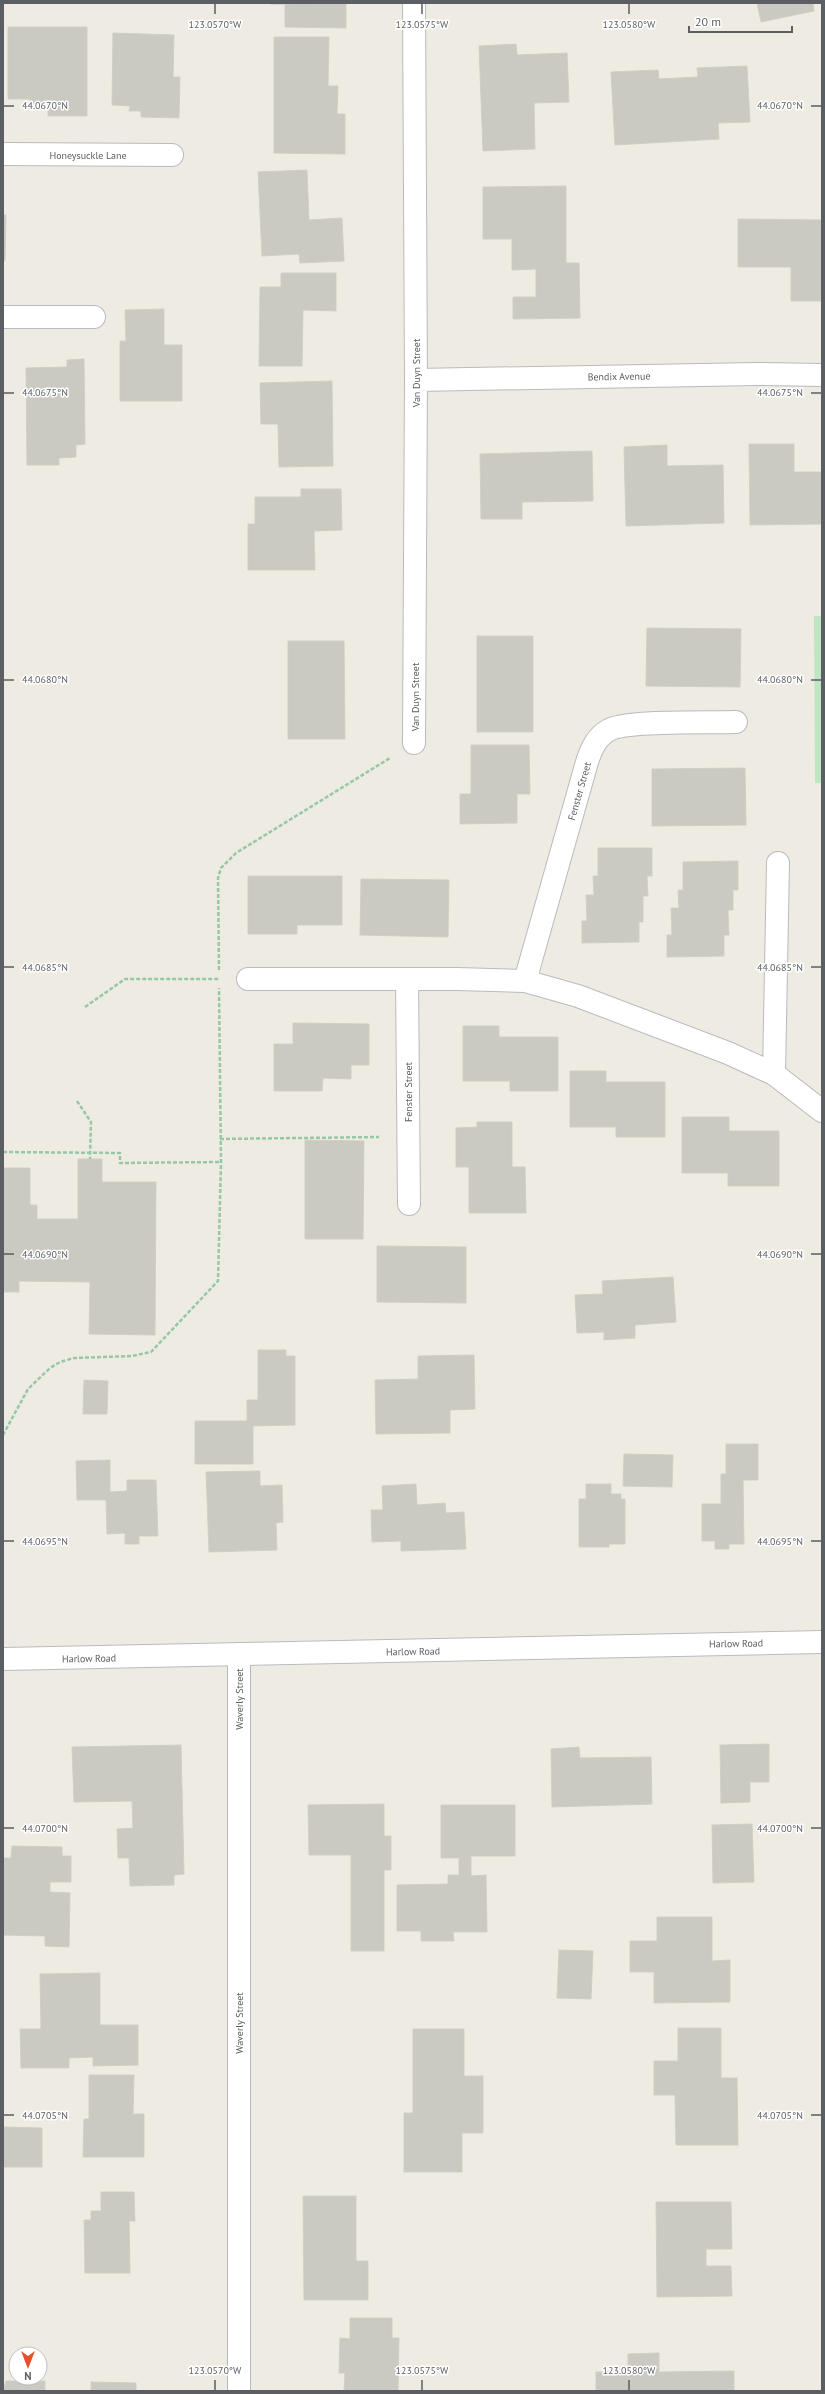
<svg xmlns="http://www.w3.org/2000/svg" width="825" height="2394" font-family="'PT Sans',sans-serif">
<rect width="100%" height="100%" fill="#eeece2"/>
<path fill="#bee6c2" d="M814 616H822V783H815Z"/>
<path fill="#cac9c2" stroke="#d2cfc1" d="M346 3V28L285 27V4H271Z
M757 3H813L814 11 761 22Z
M8 27H87V116H48V103L30 104V99H8Z
M113 33 174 35 173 77H180L179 118 141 117V111H129L130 106 112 105Z
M274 37H329L328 86H338L337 114H345V154L274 153Z
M516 44 517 55 567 53 569 102 534 103 535 149 483 151 479 46Z
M747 66 750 122 718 123 719 139 615 145 611 72 658 70 659 79 698 77 697 68Z
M307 170 309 220 342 218 344 261 300 263 299 254 262 256 258 172Z
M566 186V263H579L580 318 513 319V297H536V269L512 270V239H483V187Z
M3 215H6L5 261H3Z
M738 219 822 220V301H791V267H738Z
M281 273H336V311L303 310 302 366H259L260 287H281Z
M164 309V345H182V401H120V341H126L125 310Z
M84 359 85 444 76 445V457L59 458V465H27L26 368 67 367V360Z
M332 381 333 466 279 467 278 424H261L260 383Z
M749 444H794V472H822V524L750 525Z
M667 445V466L723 465 724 523 626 526 624 447Z
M592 451 593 501 522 502V519H481L480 454Z
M301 489H341L342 530 314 531 315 570H248V524H255V497H301Z
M647 628 741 629 740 687 646 686Z
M477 636H533V732H477Z
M288 641H344L345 739H288Z
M471 745H529L530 794H517V823L460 824V794H471Z
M745 768 746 825 652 826V769Z
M598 848H652V876H647L648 896H643V922H639V942L582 943V921H587L586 895H594L593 876H598Z
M738 861V890H733V910H728L729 935H724V956L667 957V935H672L671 908H679L678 890H683V862Z
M248 876H342V925H297V934H248Z
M361 879 449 880 448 937 360 935Z
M293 1023 369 1024V1065H351V1079L323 1078 322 1091H274V1044H293Z
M463 1026H499V1037H558V1091H510V1081H463Z
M570 1071H606V1082H665V1137H616V1127H570Z
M682 1117H729V1131H779V1186H728V1173H682Z
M477 1122H512V1167H525L526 1213H469V1167H456V1128L477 1127Z
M305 1140 364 1141 363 1239H305Z
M78 1159H102V1182H156L155 1335 89 1334 90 1282 19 1281V1292H3V1168H30V1205H37V1219H78Z
M377 1246 466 1247V1303L377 1302Z
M673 1277 676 1322 635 1325V1338L604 1340V1332L577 1333 575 1295 603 1294 602 1281Z
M258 1350H286V1356H295V1425L253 1426V1464H195V1421H247V1400H258Z
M474 1355 475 1409 450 1410V1433L376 1434 375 1380 418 1379V1356Z
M84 1380 108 1381 107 1414H83Z
M726 1444H758V1480H743L744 1544H729V1549H715V1541H702V1504H721V1474H726Z
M624 1454 673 1455 672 1487 623 1486Z
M110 1460V1492L127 1491V1480H156L158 1536H139V1544H125V1533L107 1534 106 1500H77L76 1461Z
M260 1471V1486L282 1485 283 1522 276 1523 277 1550 209 1552 206 1472Z
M416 1484 417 1505 445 1503 446 1513 464 1512 466 1549 401 1551V1541L372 1542 371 1510H383L382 1486Z
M586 1484H611V1494H621V1499H625V1544H609V1547H579V1499H586Z
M769 1744V1782H750V1802L721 1803 720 1745Z
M181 1745 184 1874 174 1875V1885L130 1886 129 1858H118L117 1829 133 1828 132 1801 74 1802 72 1747Z
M579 1747 580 1758 651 1757 652 1804 552 1807 551 1749Z
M384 1804V1836H391V1870H384V1951H351V1855H309L308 1805Z
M441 1805H515V1856H471V1876L486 1875 487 1932H453L454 1941H421V1931H397V1885L448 1884V1875H459V1858H441Z
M752 1824 754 1882 713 1883 712 1825Z
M12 1846 62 1847V1856H71V1882H50V1892L70 1893 69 1947 45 1946V1936L3 1935V1858H11Z
M657 1917H712V1961L730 1960V2002L654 2003V1972H630V1941H657Z
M559 1950 593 1951 591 1999 557 1998Z
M100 1973V2025H138V2065L93 2066V2057L69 2058V2068H21L20 2029H41L40 1974Z
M678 2028H721V2078H737L738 2145H676L675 2095H654V2061H678Z
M413 2029H464V2076H483V2133H462V2172H404V2113H413Z
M89 2075H134L133 2114H144V2157H83L84 2119H89Z
M3 2127 42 2128V2167H3Z
M101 2192H134L135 2221H129L130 2273H85L84 2220H91V2211H101Z
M303 2196H356V2261H368V2300H304Z
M656 2202H731L732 2249H706V2266H731L732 2296 657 2297Z
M350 2318H392V2338H399L398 2391H344L345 2373H339L340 2338 350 2339Z
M659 2353V2372L734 2371V2391H596V2372H628V2354Z
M6 2381H45V2391H3Z
M91 2382 136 2383V2391H91Z"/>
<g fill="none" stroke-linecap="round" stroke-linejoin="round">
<defs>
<path id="street" d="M414 3 416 380 414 743
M3 154 172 155
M3 317H94
M416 380 757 374 822 375
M248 979H456L525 981 578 996 728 1053 774 1074 822 1111
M407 979 409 1204
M525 981 587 762C591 750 596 737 609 730 626 720 711 723 736 722
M774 1074 778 863
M239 2391V1654"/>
<path id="secondary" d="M3 1659 822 1642"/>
</defs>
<use href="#street" stroke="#b8babf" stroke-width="24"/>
<use href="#secondary" stroke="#b8bbc1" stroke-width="24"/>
<path stroke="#97c7aa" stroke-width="2.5" stroke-dasharray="4 2" stroke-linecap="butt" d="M219 970 218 878 221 868 236 853 390 758
M85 1007 125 979H219
M77 1101 91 1122 90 1159
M220 1139 379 1137
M3 1152 120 1153V1163L221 1162
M3 1435 28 1389 50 1368 60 1362 74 1358 132 1356 151 1352 218 1281 221 1162 219 988"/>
<use href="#street" stroke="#fff" stroke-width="22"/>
<use href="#secondary" stroke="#fff" stroke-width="22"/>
</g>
<path fill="none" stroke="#5b5e63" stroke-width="1.5" d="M215 4V14M422 4V14M629 4V14M4 106H14M811 106H821M4 393H14M811 393H821M4 680H14M811 680H821M4 967H14M811 967H821M4 1254H14M811 1254H821M4 1541H14M811 1541H821M4 1828H14M811 1828H821M4 2115H14M811 2115H821M215 2380V2390M422 2380V2390M629 2380V2390"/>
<g text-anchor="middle" stroke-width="3" stroke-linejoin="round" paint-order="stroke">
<g font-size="10" fill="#5b5e63" stroke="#fff">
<text x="88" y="159">Honeysuckle Lane</text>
<text transform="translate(416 373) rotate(-90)" y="4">Van Duyn Street</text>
<text transform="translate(619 376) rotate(-1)" y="4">Bendix Avenue</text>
<text transform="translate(415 697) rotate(-90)" y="4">Van Duyn Street</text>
<text transform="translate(579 791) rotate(-74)" y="4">Fenster Street</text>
<text transform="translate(408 1092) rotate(-90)" y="4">Fenster Street</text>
<text transform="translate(736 1643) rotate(-1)" y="4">Harlow Road</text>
<text transform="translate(413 1651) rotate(-1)" y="4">Harlow Road</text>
<text transform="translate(89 1658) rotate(-1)" y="4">Harlow Road</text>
<text transform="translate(239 1699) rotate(-90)" y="4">Waverly Street</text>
<text transform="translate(239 2023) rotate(-90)" y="4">Waverly Street</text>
</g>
</g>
<g font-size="10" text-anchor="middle" fill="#5b5e63" stroke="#fff" stroke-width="3" stroke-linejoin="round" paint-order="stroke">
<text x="215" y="28">123.0570°W</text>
<text x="422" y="28">123.0575°W</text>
<text x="629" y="28">123.0580°W</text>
<text x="780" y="109">44.0670°N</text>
<text x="45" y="109">44.0670°N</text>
<text x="780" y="396">44.0675°N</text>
<text x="45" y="396">44.0675°N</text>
<text x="45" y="683">44.0680°N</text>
<text x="780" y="683">44.0680°N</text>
<text x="45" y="971">44.0685°N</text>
<text x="780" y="971">44.0685°N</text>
<text x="780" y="1258">44.0690°N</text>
<text x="45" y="1258">44.0690°N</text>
<text x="780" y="1545">44.0695°N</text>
<text x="45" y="1545">44.0695°N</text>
<text x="780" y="1832">44.0700°N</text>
<text x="45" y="1832">44.0700°N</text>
<text x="780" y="2119">44.0705°N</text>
<text x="45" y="2119">44.0705°N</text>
<text x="215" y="2374">123.0570°W</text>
<text x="422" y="2374">123.0575°W</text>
<text x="629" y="2374">123.0580°W</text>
</g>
<rect width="825" height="2394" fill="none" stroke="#5b5e63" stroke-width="8"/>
<g transform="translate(28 2366) rotate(180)"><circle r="19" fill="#ffffff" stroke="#bdbfc1"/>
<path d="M0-3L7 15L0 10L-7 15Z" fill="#ea4e2c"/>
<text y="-6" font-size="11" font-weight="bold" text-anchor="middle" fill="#5b5e63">N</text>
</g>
<path d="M689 26v6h103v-6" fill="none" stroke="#5b5e63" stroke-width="2"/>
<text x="695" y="26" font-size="12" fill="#5b5e63" stroke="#ffffff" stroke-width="3" paint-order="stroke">20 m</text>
</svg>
